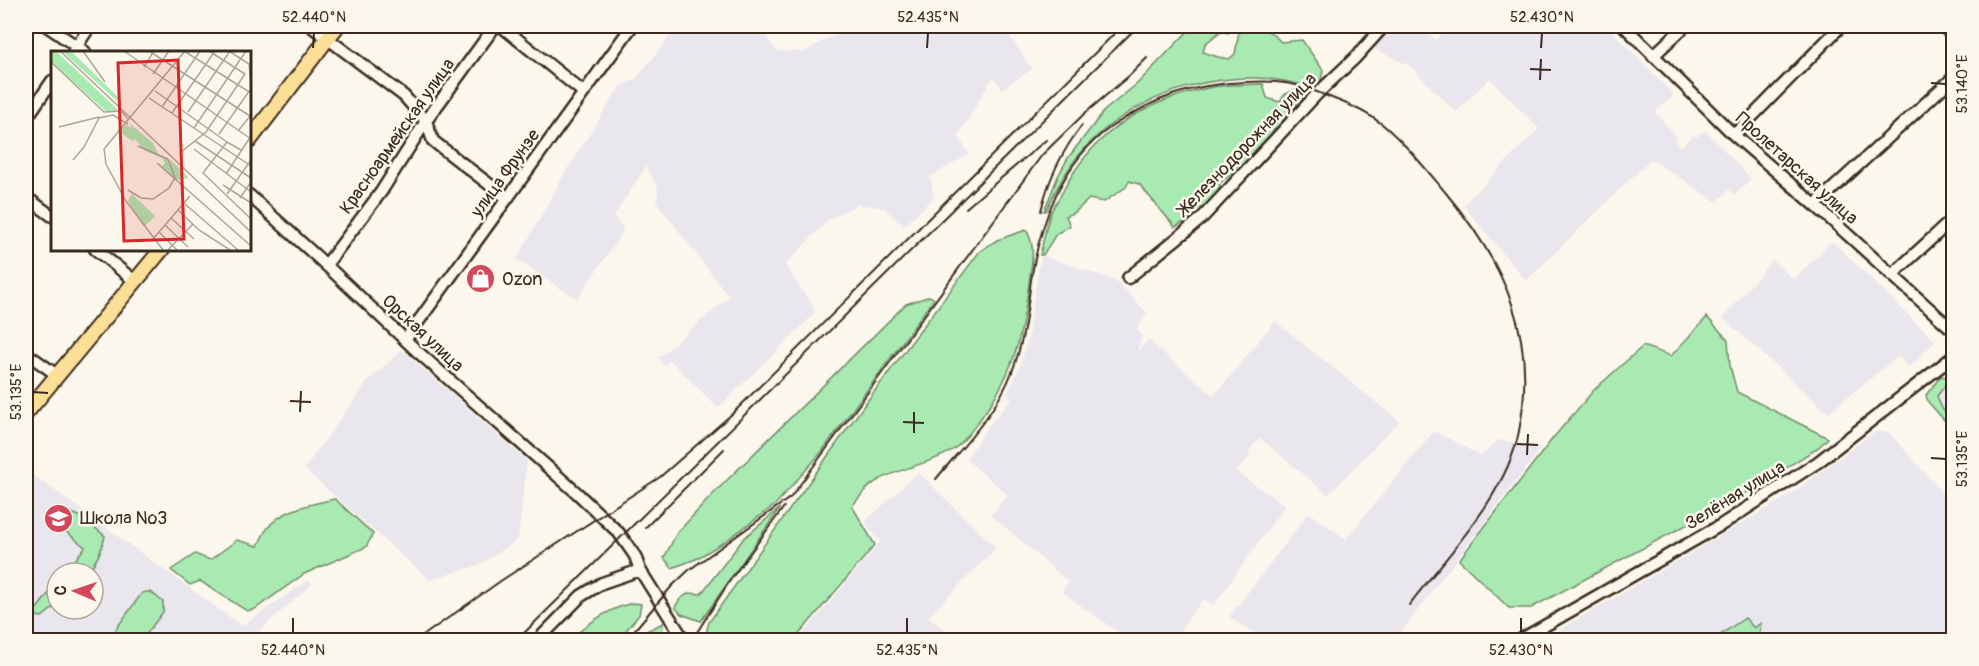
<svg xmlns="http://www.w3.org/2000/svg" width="1979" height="666" font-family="Pangolin,sans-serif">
<rect width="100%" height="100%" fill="#fbf7ec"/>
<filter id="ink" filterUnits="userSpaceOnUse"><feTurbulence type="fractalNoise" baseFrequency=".0167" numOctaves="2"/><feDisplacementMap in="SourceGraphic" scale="12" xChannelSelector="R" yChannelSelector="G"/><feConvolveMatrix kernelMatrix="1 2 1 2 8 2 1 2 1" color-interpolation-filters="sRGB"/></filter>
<g filter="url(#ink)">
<path fill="#e9e6ee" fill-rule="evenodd" d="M678 26H759L776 51 804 52 850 26H1003L1032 69 1002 89 993 77 958 136 969 154 930 177 934 197 904 226 884 208 858 204 828 220 785 265 814 308 813 315 718 408 670 360 664 365 658 358 729 297 656 201 658 196 657 186 646 166 614 216 624 230 577 299 517 260 566 171 621 85 635 80Z
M1395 26H1423L1426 31 1436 40 1449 26H1607L1674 95 1655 112 1677 137 1674 140 1680 147 1694 135 1697 137 1705 130 1751 179 1735 195 1729 189 1717 202 1651 159 1526 281 1463 205 1539 129 1490 78 1456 112 1410 66 1373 48Z
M1830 243H1834L1935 341 1909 368 1898 356 1828 413 1723 318 1772 260 1794 280Z
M1044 256 1118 282 1147 313 1137 329 1142 335 1137 352 1148 340 1214 396 1275 321 1399 421 1328 495 1260 438 1249 451 1251 454 1236 472 1285 505 1214 605 1203 599 1173 640H1129L1062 592 1068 582 991 515 1008 495 966 459 989 425 1012 399 1007 394 1021 364 1028 337 1040 260Z
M402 350 527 461 518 540 479 565 430 580 304 469 369 380Z
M1953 377V416L1947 414 1940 405 1937 395Z
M1434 431 1481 456 1499 440 1542 447 1395 640H1265L1229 617 1309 513 1346 539Z
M1874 432H1889L1953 505V640H1542L1790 495Z
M26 470 242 626 308 580 312 584 249 640H42L26 628ZM57 573H93V609H57Z
M918 472 996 548 928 617 961 640H798L880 542 865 522Z"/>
<path fill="#a9eab3" stroke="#728a68" stroke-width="1.5" d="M1193 26H1227L1232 29 1228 33 1221 31 1205 44 1203 52 1218 57 1229 59 1235 54 1239 31C1254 20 1270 30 1281 42L1302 40 1323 70 1321 80 1314 89C1240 61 1140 89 1087 146 1069 165 1056 188 1046 211H1044L1058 176 1068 158 1104 111 1138 83Z
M1263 84 1267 98 1280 102 1284 95 1296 89 1307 93 1255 156 1220 183 1219 194 1198 215 1175 227 1139 184 1129 181 1126 187 1104 202 1089 199 1075 212 1066 216 1070 226 1056 234 1043 255H1040C1044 242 1045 227 1050 215 1053 206 1059 199 1063 191 1091 136 1140 104 1199 90 1219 84 1241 85 1263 84Z
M1026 230C1037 246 1031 265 1029 283 1022 338 1013 377 978 422 971 431 964 442 954 449 933 464 896 468 874 483 866 488 859 498 852 506L875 545 794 640H704L709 622 865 404 980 251 997 240Z
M930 296 934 299 820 454 775 505 724 542 696 559 672 568 664 558 677 533 716 491 906 304Z
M1707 317 1728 340 1730 366 1737 392 1828 438 1819 447 1748 492 1531 608H1509L1459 560 1553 438 1594 390 1643 346 1671 356Z
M1941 376 1951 378 1937 396C1940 405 1943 414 1953 417V430L1928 402 1926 395Z
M335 499 373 534 366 547 304 574 255 609 247 611 200 581 190 585 171 570 195 554 210 560 237 540 258 546C261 540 263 534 267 529 281 509 312 504 335 499Z
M780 508 701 621 681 614 675 607 680 599 689 593 701 594 744 538Z
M63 510 82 517 105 536C102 551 97 562 86 573H65L85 547 49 518 51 514Z
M57 583V605L42 617 36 616 35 611Z
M147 592H151L163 602V612L142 640H116L114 634 116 629 142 593Z
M633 603 641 604 639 615 618 640H570C588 623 609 608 633 603Z
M1745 618 1754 628 1761 623 1760 632 1753 640H1713Z
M663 623 662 640H635L642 633Z"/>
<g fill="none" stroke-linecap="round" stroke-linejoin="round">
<defs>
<path id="minor" d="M47 26 85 52
M311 26 404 96 426 121 433 141 507 198
M501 26 583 92
M1624 26 1734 135 1815 205 1954 331
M1943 26 1954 37
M73 52 90 26
M1653 56 1685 26
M26 119 52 81
M1734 135 1841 26
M249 195 326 265 418 352 577 493 619 533 635 556 640 570 684 640
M26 197 52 216
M1815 205 1954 77
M95 249 136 282
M326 265 381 192 426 121 495 26
M1892 275 1954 218
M1128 278 1201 219 1318 93 1356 57 1384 26
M405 340 632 26
M26 353 57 375
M538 640 581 596 602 583 640 570
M1520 640 1721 525 1818 462 1954 356"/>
<path id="major" d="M249 141 337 26
M26 413 162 249"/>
</defs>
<use href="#minor" stroke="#3b2a1e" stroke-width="15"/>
<use href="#major" stroke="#3b2a1e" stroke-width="18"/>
<use href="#minor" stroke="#fbf7ec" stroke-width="10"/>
<use href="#major" stroke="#fbdf96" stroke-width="14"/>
<path stroke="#3b2a1e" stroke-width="2" d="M966 208 1046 140
M1041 211C1048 180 1063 150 1082 125
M936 479C963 446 997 412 1012 372 1024 341 1027 312 1031 280 1040 223 1062 161 1111 127 1155 97 1193 84 1246 82 1262 81 1280 81 1296 85 1308 88 1320 93 1332 98 1348 104 1368 113 1382 124 1406 144 1426 169 1446 193 1505 264 1538 337 1519 431 1507 495 1448 554 1409 605
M645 528 724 449
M417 640 502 580 660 477 732 414 1122 26
M517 640 1138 26
M626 640 672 586 689 570 791 497 1042 155 1084 114 1130 75 1147 58
M692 640 731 579 784 507"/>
</g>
</g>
<path fill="none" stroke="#3b2a1e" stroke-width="2" d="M313 48 314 33M927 48 928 33M1541 48 1542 33M1530 69 1551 70M1540 80 1541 59M1931 83 1946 84M33 392 48 393M290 401 311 402M300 412 301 391M903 422 924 423M914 433V412M1517 444 1538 445M1527 455 1528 434M1931 458 1946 459M293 633V618M907 633V618M1521 633V618"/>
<defs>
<symbol id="shop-disc" viewBox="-11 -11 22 22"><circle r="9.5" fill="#d1495b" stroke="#fbf7ec"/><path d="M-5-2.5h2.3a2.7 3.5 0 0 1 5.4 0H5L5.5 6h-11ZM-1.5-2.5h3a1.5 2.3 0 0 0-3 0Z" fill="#fff"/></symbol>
<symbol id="school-disc" viewBox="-11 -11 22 22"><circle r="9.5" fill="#d1495b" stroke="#fbf7ec"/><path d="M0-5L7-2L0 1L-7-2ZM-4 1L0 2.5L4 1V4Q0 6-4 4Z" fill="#fff"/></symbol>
</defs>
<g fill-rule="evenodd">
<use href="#shop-disc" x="464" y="262" width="33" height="33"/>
<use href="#school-disc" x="42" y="502" width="33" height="33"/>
</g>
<g text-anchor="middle" stroke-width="5" stroke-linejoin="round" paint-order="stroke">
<g font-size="18" fill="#3b2a1e" stroke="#fbf7ec">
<text transform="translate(397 136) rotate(-55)" y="6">Красноармейская улица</text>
<text transform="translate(1247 144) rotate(-46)" y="6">Железнодорожная улица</text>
<text transform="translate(1797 168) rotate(42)" y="6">Пролетарская улица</text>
<text transform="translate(505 173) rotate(-54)" y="6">улица Фрунзе</text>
<text transform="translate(423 333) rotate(43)" y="6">Орская улица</text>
<text transform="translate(1735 495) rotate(-32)" y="6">Зелёная улица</text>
</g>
<g font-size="18" fill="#3b2a1e" stroke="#fbf7ec" text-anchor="start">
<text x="502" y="285">Ozon</text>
<text x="80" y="524">Школа №3</text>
</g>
</g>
<g transform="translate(51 51)">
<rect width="200" height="200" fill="#fbf7ec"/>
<path d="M0 0H5L67 59 57 62 0 11ZM11 0 22 2 69 48 65 49ZM78 72 102 92 108 104 121 110 138 127 125 129 110 116 114 112 111 107 94 100 84 88 81 90 66 79 76 74 81 78ZM81 143 104 165 93 176 77 150Z" fill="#a9eab3"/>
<path fill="none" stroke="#aea59a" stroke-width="1.5" d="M9 0 200 181M32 0 54 31M73 0 200 88M98 0 199 65M133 0 200 42M158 0 194 23M178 0 198 13 200 33M0 11 53 61 70 60 78 69M93 16 103 0M102 23 118 0M104 40 176 91M98 47 200 115M111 56 149 0M137 61 179 0M121 62 164 0M8 76 48 66M143 77 195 0M187 80 200 64M168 83 199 39M144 90 200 127M143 98 200 141M190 99 176 91 152 122 200 168M129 102 155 81 194 23M22 109 33 96 48 67 62 64 77 73M106 112 200 195M175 123 200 85M172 134 200 152M77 139 90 147 102 148 118 137 124 127 117 108 87 95M176 143 200 109M189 147 200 131M134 153 187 199M127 159 148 179 179 199M120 167 143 188M114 174 137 196M108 181 126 199M102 188 139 145M112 199 75 150 55 113 53 98 134 0M117 199 142 173"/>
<path fill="#d62828" fill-opacity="0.15" stroke="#d62828" stroke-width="3" d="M127 9 133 188 73 190 67 12Z"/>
<rect width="200" height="200" fill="none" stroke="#3b2a1e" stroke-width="3"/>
</g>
<rect width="1979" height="666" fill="none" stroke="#fbf7ec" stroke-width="66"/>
<g transform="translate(75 591) rotate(272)"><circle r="28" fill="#fbf7ec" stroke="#aea59a" stroke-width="1.5"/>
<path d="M0-4.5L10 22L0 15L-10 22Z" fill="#d1495b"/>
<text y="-9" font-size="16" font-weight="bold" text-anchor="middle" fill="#3b2a1e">С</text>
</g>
<rect x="33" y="33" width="1913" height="600" fill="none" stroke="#3b2a1e" stroke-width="2"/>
<g font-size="15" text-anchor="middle" fill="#3b2a1e">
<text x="314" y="22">52.440°N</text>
<text x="928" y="22">52.435°N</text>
<text x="1542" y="22">52.430°N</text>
<text transform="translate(1962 84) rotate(-90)" y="5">53.140°E</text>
<text transform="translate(16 392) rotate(-90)" y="5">53.135°E</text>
<text transform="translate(1962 459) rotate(-90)" y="5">53.135°E</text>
<text x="293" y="655">52.440°N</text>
<text x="907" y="655">52.435°N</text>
<text x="1521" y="655">52.430°N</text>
</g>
</svg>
